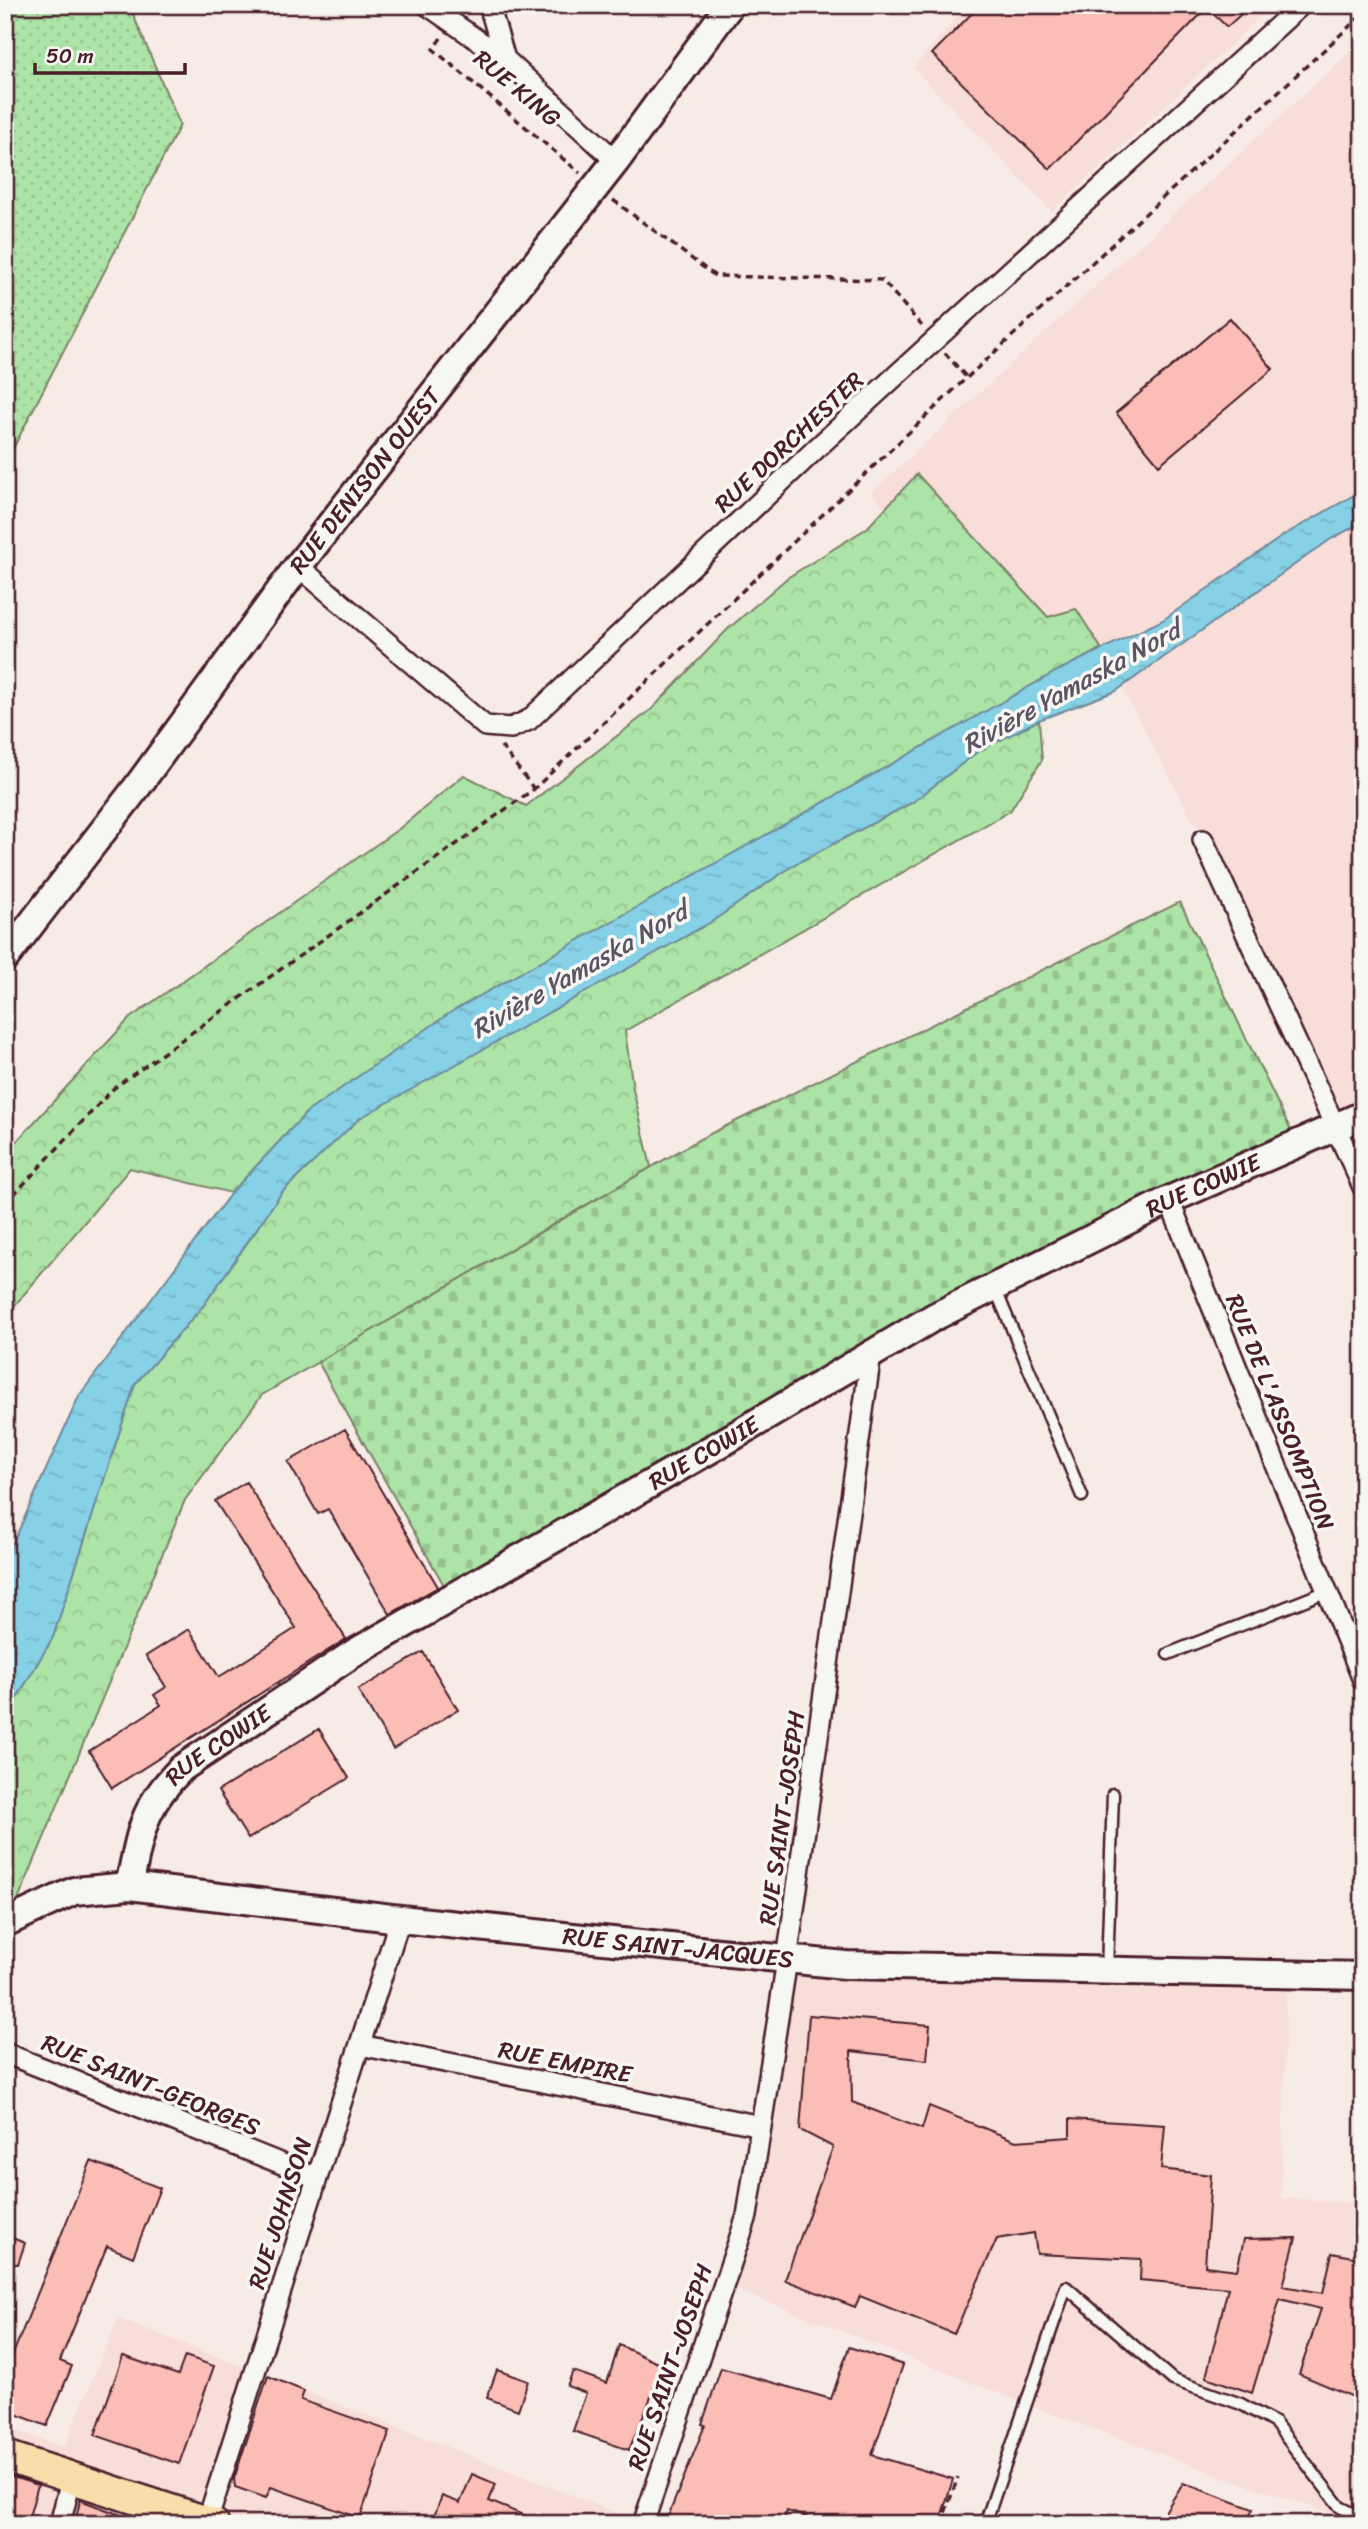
<svg xmlns="http://www.w3.org/2000/svg" width="1368" height="2529" font-family="Sriracha,sans-serif">
<defs>
<pattern id="forest-crowns" width="20" height="18" patternUnits="userSpaceOnUse" patternTransform="scale(1.75)"><rect width="20" height="18" fill="#ace3a6"/><path d="M2 6a3 3 0 1 1 6 0M12 15a3 3 0 1 1 6 0" fill="none" stroke="#96c28f"/></pattern>
<pattern id="cemetery-stones" width="16" height="16" patternUnits="userSpaceOnUse" patternTransform="scale(1.75)"><rect width="16" height="16" fill="#ace3a6"/><path d="M2 7V4a2 2 0 0 1 4 0v3zM10 15v-3a2 2 0 0 1 4 0v3z" fill="#96c28f"/></pattern>
<pattern id="park-dots" width="8" height="8" patternUnits="userSpaceOnUse" patternTransform="scale(1.75)"><rect width="8" height="8" fill="#ace3a6"/><path d="M2 2h.1M6 6h.1" fill="none" stroke="#96c28f" stroke-width="1.8" stroke-linecap="round"/></pattern>
<pattern id="water-ripples" width="26" height="14" patternUnits="userSpaceOnUse" patternTransform="scale(1.75)"><rect width="26" height="14" fill="#86d1e6"/><path d="M2 4q2-2 4 0t4 0M15 11q2-2 4 0t4 0" fill="none" stroke="#75b3c5"/></pattern>
</defs>
<rect width="100%" height="100%" fill="#f7ebe6"/>
<filter id="ink" filterUnits="userSpaceOnUse"><feTurbulence type="fractalNoise" baseFrequency=".0143" numOctaves="2"/><feDisplacementMap in="SourceGraphic" scale="14" xChannelSelector="R" yChannelSelector="G"/><feConvolveMatrix kernelMatrix="1 2 1 2 8 2 1 2 1" color-interpolation-filters="sRGB"/></filter>
<g filter="url(#ink)">
<path fill="#f8ded8" d="M967 5H1273L1052 212 913 68Z
M1363 40V1115L1336 1127 1203 840 1101 648 1057 671 871 493Z
M787 1960 1287 1974 1281 2198 1363 2203V2523L1246 2485 1031 2406 725 2285Z
M118 2318 645 2524H5V2427L64 2447Z"/>
<path fill="url(#forest-crowns)" stroke="#7b8168" stroke-width="2" d="M917 474 1048 617 1076 609 1101 648 307 1112 231 1193 130 1168 5 1317V1154L130 1018 400 828 464 775 526 806 652 709 728 629 787 578 867 528Z
M1039 720 1042 760 1010 811 625 1031 633 1089 651 1167 262 1395 185 1500 11 1917 5 1920V1718L53 1637 135 1384 204 1305 282 1192 360 1117 711 922 795 864 913 802 977 752Z"/>
<path fill="url(#cemetery-stones)" stroke="#7b8168" stroke-width="2" d="M1180 902 1297 1143 1169 1200 450 1596 318 1362 700 1139Z"/>
<path fill="url(#park-dots)" stroke="#7b8168" stroke-width="2" d="M5 5H129L180 125 5 464Z"/>
<path fill="url(#water-ripples)" stroke="#6e8a9b" stroke-width="2" d="M1363 490V522L1331 539 1116 691 1039 720 977 752 913 802 795 864 711 922 360 1118 282 1192 204 1305 135 1384 53 1637 5 1718V1561L79 1396 231 1193 307 1112 451 1012 1057 671 1163 620 1284 535Z"/>
<path fill="#fabeb6" stroke="#4a1f2b" stroke-width="2" d="M980 5H1251L1227 27 1207 8 1050 169 932 54Z
M1230 318 1273 369 1159 465 1116 413Z
M345 1429 438 1587 390 1614 328 1509 318 1514 288 1462Z
M246 1482 346 1639 112 1788 89 1751 161 1705 154 1695 166 1687 146 1656 189 1629 219 1677 296 1628 215 1501Z
M423 1652 458 1710 393 1749 358 1690Z
M319 1729 349 1778 248 1839 218 1791Z
M809 2015 930 2025 927 2060 851 2051 852 2102 922 2129 929 2106 1016 2141 1070 2137V2119L1165 2125 1161 2169 1211 2175 1205 2266 1237 2270 1244 2239 1296 2238 1283 2286 1323 2293 1332 2253 1363 2259V2386L1358 2399 1299 2374 1321 2309 1280 2299 1252 2393 1206 2377 1228 2288 1140 2280 1141 2259 1037 2254 1034 2233 997 2239 954 2334 860 2296 855 2307 785 2280 833 2147 800 2130Z
M91 2161 160 2188 133 2257 107 2246 60 2361 72 2366 47 2426 5 2410V2374Z
M5 2235 25 2243 18 2264H5Z
M619 2345 664 2366 629 2450 573 2431 586 2393 567 2386 573 2371 607 2383Z
M849 2347 903 2365 872 2455 953 2479 939 2524H828L787 2511 783 2524H747L731 2518 728 2524H665L705 2425 702 2424 721 2368 831 2399Z
M123 2356 178 2375 185 2356 214 2366 179 2464 95 2435Z
M497 2370 528 2381 518 2410 487 2398Z
M268 2376 304 2391 301 2400 390 2431 360 2518 271 2487 266 2498 235 2487 234 2479Z
M472 2474 496 2484 489 2501 545 2524H431L442 2496 460 2503Z
M6 2475 38 2485 27 2524 5 2518Z
M1183 2483 1253 2509 1245 2524H1181L1165 2512Z
M80 2500 140 2522 139 2524H75Z"/>
<g fill="none" stroke-linecap="round" stroke-linejoin="round">
<defs>
<path id="lane" d="M995 1288 1082 1496
M1168 1654 1325 1592
M1107 1970 1113 1794
M985 2524 1066 2287 1173 2380 1241 2404 1275 2423 1340 2507 1363 2518"/>
<path id="street" d="M427 5 505 59 616 161
M489 5 505 59
M298 566 485 726 511 728 529 720 819 446 1301 5
M1203 840 1363 1187
M1169 1200 1363 1680
M360 2045 761 2126
M5 2053 317 2178
M207 2522 400 1919
M60 2524 72 2476
M643 2524 747 2216 787 1960 871 1354"/>
<g id="secondary">
<path id="s1" d="M5 958 137 787 298 566 616 161 730 5"/>
<path id="s2" d="M129 1886C141 1833 141 1808 182 1768L354 1653 734 1436 934 1317 1169 1200 1363 1115"/>
<path id="s3" d="M5 1923 74 1891 129 1886 400 1919 845 1965 1363 1976"/>
</g>
<path id="primary" d="M5 2456 213 2524"/>
</defs>
<use href="#lane" stroke="#4a1f2b" stroke-width="15"/>
<use href="#street" stroke="#4a1f2b" stroke-width="24"/>
<use href="#secondary" stroke="#4a1f2b" stroke-width="32"/>
<use href="#primary" stroke="#4a1f2b" stroke-width="35"/>
<path stroke="#4a1f2b" stroke-width="3.5" stroke-dasharray="7 5" stroke-linecap="butt" d="M441 38 433 49 580 173
M613 200 715 276 882 280 922 326
M945 353 967 378
M501 746 534 789
M5 1204 114 1088 534 789 960 384 1363 14
M941 2524 958 2477"/>
<use href="#lane" stroke="#f6f6f2" stroke-width="10"/>
<use href="#street" stroke="#f6f6f2" stroke-width="19"/>
<use href="#secondary" stroke="#f6f6f2" stroke-width="26"/>
<use href="#primary" stroke="#f9deab" stroke-width="30"/>
</g>
</g>
<g text-anchor="middle" stroke-width="7" stroke-linejoin="round" paint-order="stroke">
<g font-size="24" fill="#4a1f2b" stroke="#f6f6f2">
<text transform="translate(517 88) rotate(40)" y="8">RUE KING</text>
<text transform="translate(789 442) rotate(-43)" y="8">RUE DORCHESTER</text>
<text dy="8" stroke="none"><textPath href="#s1" startOffset="598">RUE DENISON OUEST</textPath></text>
<text dy="8" stroke="none"><textPath href="#s2" startOffset="1309">RUE COWIE</textPath></text>
<text transform="translate(1280 1412) rotate(68)" y="8">RUE DE L'ASSOMPTION</text>
<text dy="8" stroke="none"><textPath href="#s2" startOffset="742">RUE COWIE</textPath></text>
<text dy="8" stroke="none"><textPath href="#s2" startOffset="175">RUE COWIE</textPath></text>
<text transform="translate(782 1818) rotate(-82)" y="8">RUE SAINT-JOSEPH</text>
<text dy="8" stroke="none"><textPath href="#s3" startOffset="684">RUE SAINT-JACQUES</textPath></text>
<text transform="translate(565 2062) rotate(11)" y="8">RUE EMPIRE</text>
<text transform="translate(151 2085) rotate(22)" y="8">RUE SAINT-GEORGES</text>
<text transform="translate(280 2213) rotate(-72)" y="8">RUE JOHNSON</text>
<text transform="translate(670 2367) rotate(-71)" y="8">RUE SAINT-JOSEPH</text>
</g>
<g font-size="26" font-style="italic" fill="#5c5463" stroke="#f6f6f2">
<text transform="translate(1071 687) rotate(-29)" y="9">Rivière Yamaska Nord</text>
<text transform="translate(579 970) rotate(-30)" y="9">Rivière Yamaska Nord</text>
</g>
</g>
<rect width="1368" height="2529" fill="none" stroke="#f6f6f2" stroke-width="28"/>
<rect x="14" y="14" width="1340" height="2501" fill="none" stroke="#4a1f2b" stroke-width="2.5" filter="url(#ink)"/>
<path d="M35 63v10h150v-10" fill="none" stroke="#4a1f2b" stroke-width="3.5"/>
<text x="46" y="63" font-size="21" fill="#4a1f2b" stroke="#f6f6f2" stroke-width="5" paint-order="stroke">50 m</text>
</svg>
